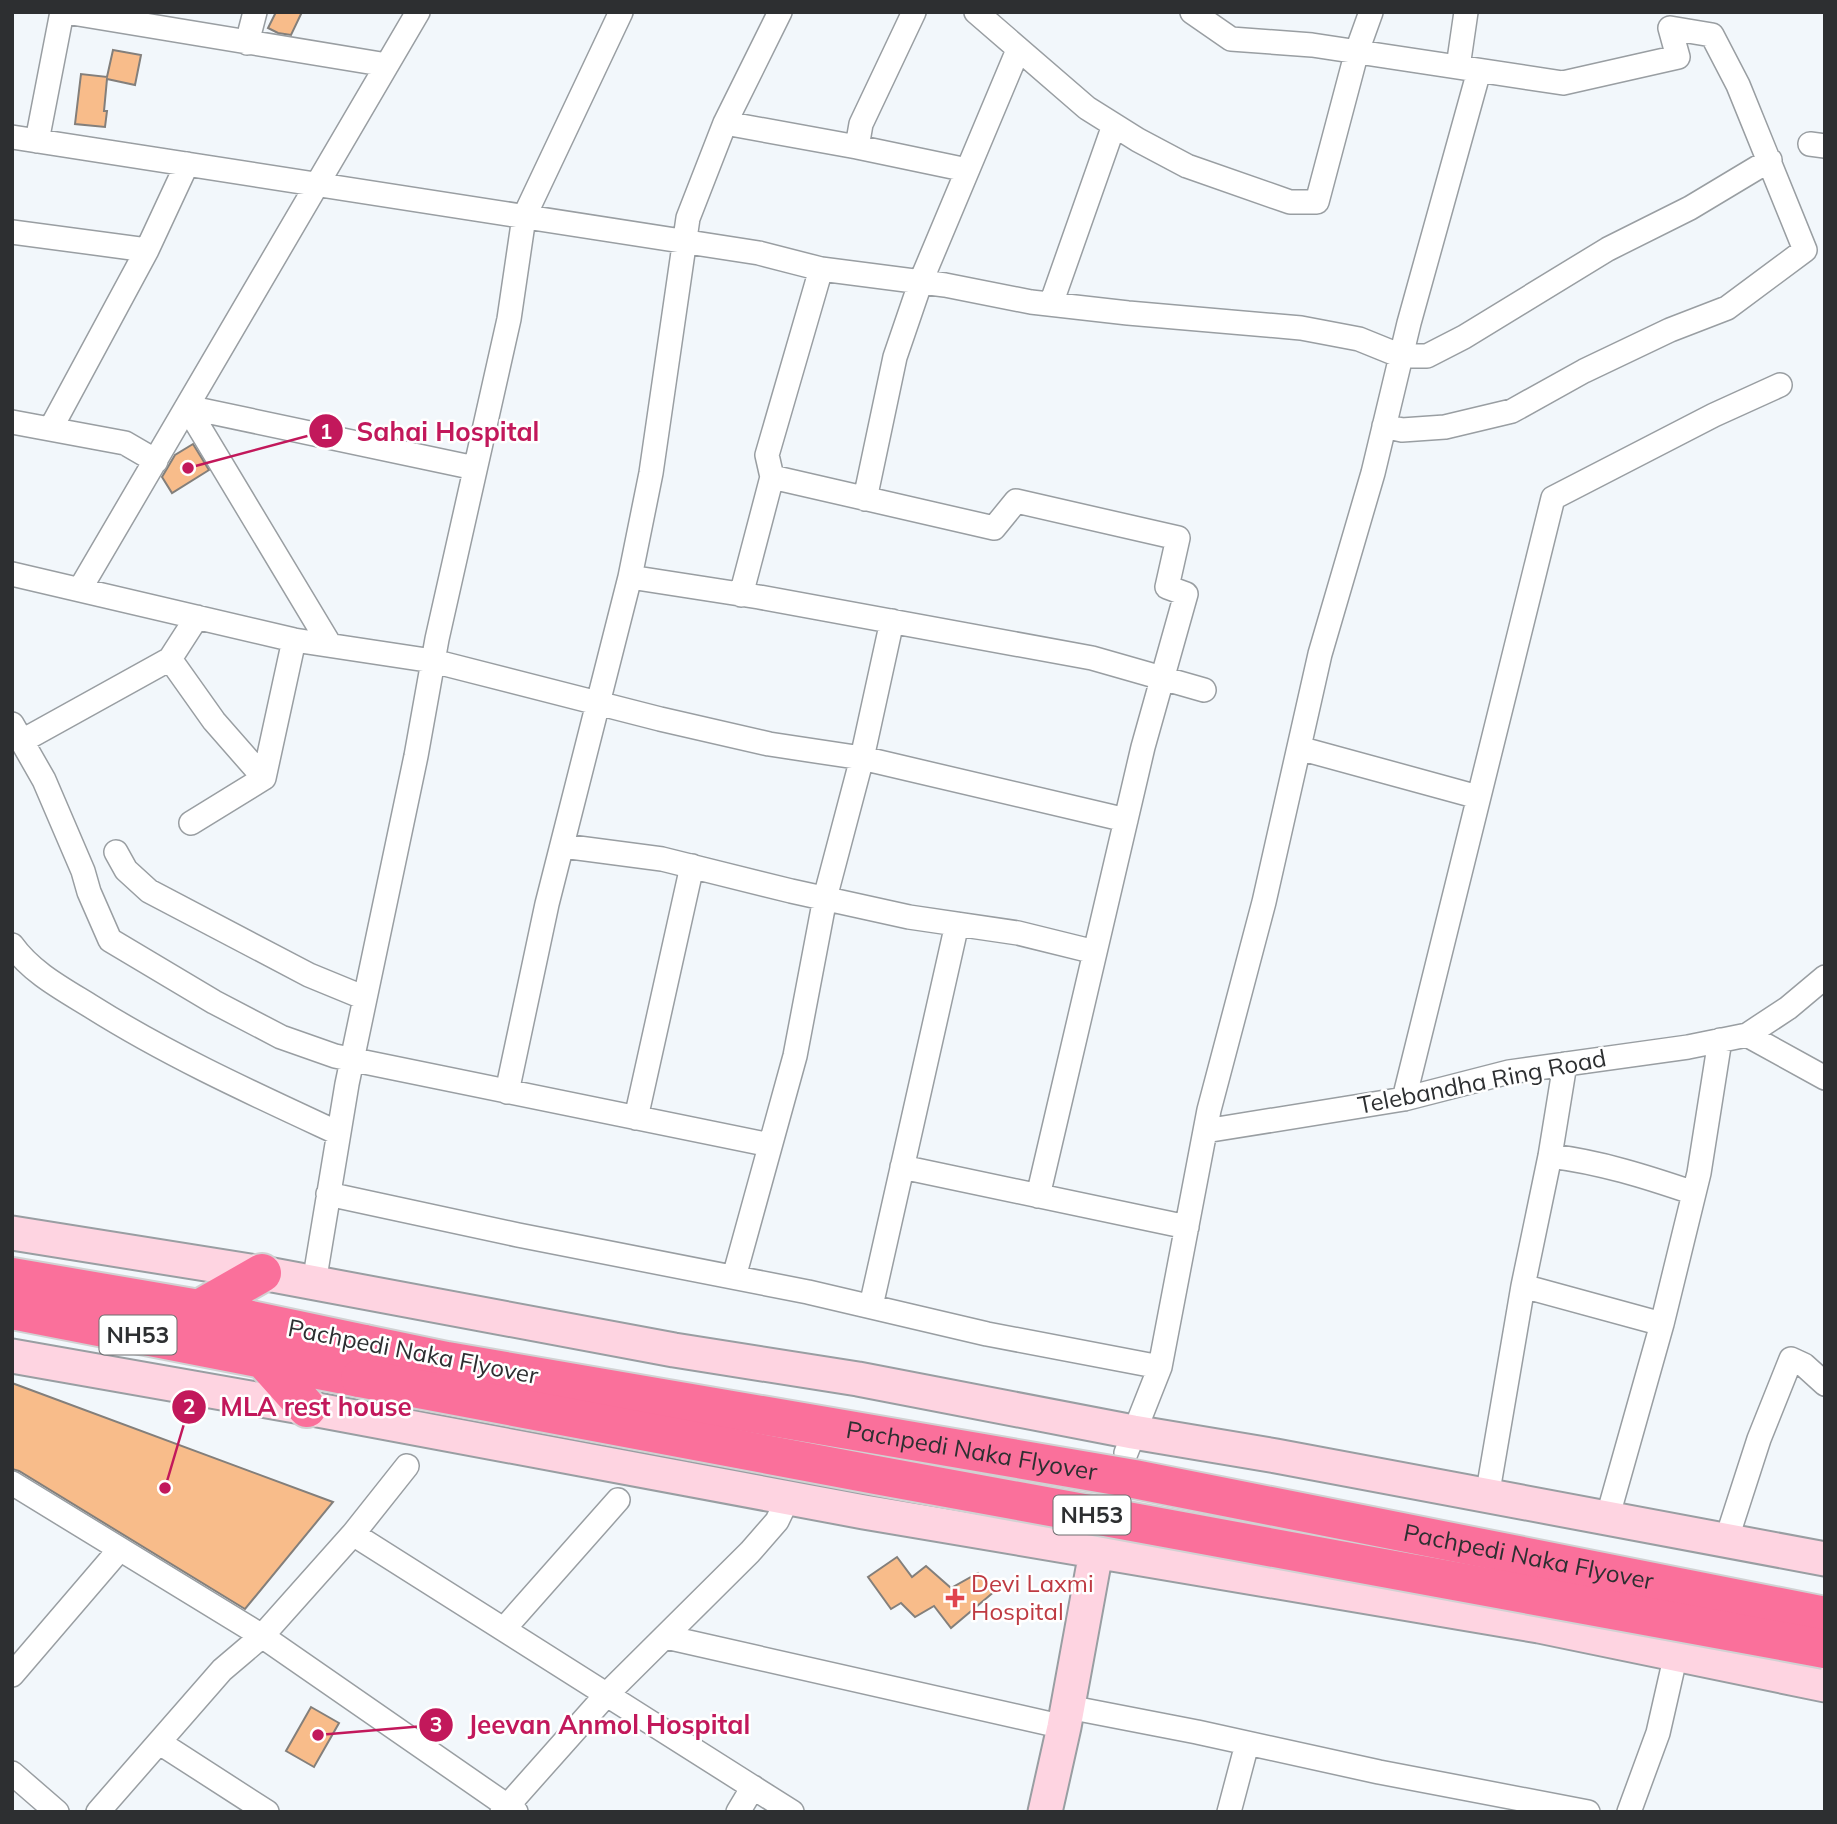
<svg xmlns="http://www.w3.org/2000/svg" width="1837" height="1824" font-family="Mulish,sans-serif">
<rect width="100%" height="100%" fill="#f2f7fb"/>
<path fill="#f8bc8a" stroke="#837f7b" stroke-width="2" d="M276 12H302L291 35 278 33 268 28Z
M113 50 141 55 135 85 107 79 104 111H107L105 127 75 124 81 74 107 77Z
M193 444 209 470 172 493 162 477 175 455Z
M12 1383 333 1502 245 1609 19 1471 12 1469Z
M897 1557 912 1577 926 1566 951 1588 978 1573 995 1591 951 1628 934 1606 915 1617 901 1603 891 1609 868 1577Z
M311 1707 339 1723 314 1767 286 1751Z"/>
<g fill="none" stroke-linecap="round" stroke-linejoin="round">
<defs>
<path id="street" d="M66 12 387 65
M976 12 1087 108 1138 140 1187 166 1290 202H1317L1357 51 1371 12
M1192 12 1231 39 1312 45 1563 83 1678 57 1670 28 1712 35 1738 85 1805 250 1727 308 1670 330 1584 371 1512 411 1445 427 1402 430 1384 426
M247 43 255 12
M1458 67 1466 12
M725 123 857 147 967 170
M12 137 759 253 821 269 945 285 1031 302 1128 313 1301 328 1359 339 1401 356H1427L1464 337 1608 249 1690 208 1770 160
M37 141 62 12
M1810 144 1825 146
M857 147 861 124 914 12
M12 232 147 250
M1051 304 1114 125
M12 422 125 443 156 461
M51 428 147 250 187 164
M772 477 994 528 1016 501 1178 538 1167 587 1186 594 1143 747 1038 1196
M865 499 895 357 921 281 1018 50
M12 574 294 640 433 661 660 719 769 744 862 758 1126 820
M630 577 759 597 1092 658 1204 690
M80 589 418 12
M741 595 772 477 767 455 821 269
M330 645 187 407 475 468
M170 659 214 721 264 778 294 640
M12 724 44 780 83 871 89 892 110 940 214 1002 281 1037 335 1056 770 1145
M22 741 170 659 197 617
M1299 748 1478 797
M191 823 264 778
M563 846 662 859 791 891 909 917 1018 933 1095 952
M116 852 126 870 149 891 309 975 365 998
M12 945C32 973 63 989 92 1007 170 1056 254 1094 338 1133
M1747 1035 1825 1078
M507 1092 547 904 630 577 651 473 688 218 725 123 780 12
M1404 1099 1553 498 1714 415 1780 385
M636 1118 692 866
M1205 1131 1404 1099 1509 1072 1688 1047 1747 1035 1788 1008 1825 977
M1550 1156C1600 1162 1647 1177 1694 1193
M902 1167 1187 1227
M328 1194 518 1235 808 1292 987 1334 1160 1367
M734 1277 795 1056 825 898 862 758 892 621
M314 1283 347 1084 416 756 437 639 509 319 524 217 621 12
M1523 1286 1662 1324
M871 1306 957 924
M1126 1453 1160 1367 1209 1110 1264 902 1320 654 1373 473 1409 323 1479 71
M12 1483 262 1636 516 1812
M1487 1497 1523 1286 1550 1156 1565 1064
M1607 1519 1662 1324 1699 1173 1720 1040
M353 1534 792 1812
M1726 1541 1759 1439 1791 1359 1804 1365 1825 1384
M504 1629 618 1500
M666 1637 1064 1727
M12 1675 120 1549
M1068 1707 1197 1732 1379 1772 1588 1812
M160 1743 267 1812
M12 1773 57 1812
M98 1812 222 1670 262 1636 353 1534 407 1466
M502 1812 607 1694 750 1552 777 1521 788 1498
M738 1812 753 1787
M1229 1812 1247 1744
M1629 1812 1658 1733 1676 1654"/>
<path id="secondary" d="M12 1233 262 1273 674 1350 858 1379 1133 1432 1276 1456 1825 1559
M12 1356 307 1408 864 1512 1539 1626 1825 1685
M1045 1812 1064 1727 1096 1552"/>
<path id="highway" d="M12 1277 199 1309 365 1344
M199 1309 262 1273
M12 1310 360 1378
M264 1360 307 1408"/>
</defs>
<use href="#street" stroke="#999ea2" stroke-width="26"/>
<use href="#secondary" stroke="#999ea2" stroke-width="37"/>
<use href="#highway" stroke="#d1d1d2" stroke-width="42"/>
<use href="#street" stroke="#fff" stroke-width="23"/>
<use href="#secondary" stroke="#fed4e1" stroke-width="33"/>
<use href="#highway" stroke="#fa709b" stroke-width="38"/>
<defs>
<g id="highway-bridge">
<path id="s1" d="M365 1344 447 1361 1134 1479 1825 1616"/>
<path d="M360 1378 876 1475 1825 1649"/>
</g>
</defs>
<use href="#highway-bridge" stroke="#d1d1d2" stroke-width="42" stroke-linecap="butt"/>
<use href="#highway-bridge" stroke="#fa709b" stroke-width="38"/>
</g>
<path fill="#e0444e" stroke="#fff" stroke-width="2.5" d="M951.5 1587.5h7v7h7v7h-7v7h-7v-7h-7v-7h7z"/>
<g text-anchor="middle" stroke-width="5" stroke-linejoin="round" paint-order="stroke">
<g fill="#fff" stroke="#6c6d6f" stroke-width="2">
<rect x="99.5" y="1315.5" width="77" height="39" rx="5"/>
<rect x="1053.5" y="1495.5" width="77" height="39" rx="5"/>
</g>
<g font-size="23" font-weight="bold" fill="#2d2f31">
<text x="138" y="1343">NH53</text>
<text x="1092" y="1523">NH53</text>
</g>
<g font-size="24" fill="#2d2f31" stroke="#fff">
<text transform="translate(1482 1082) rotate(-11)" y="8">Telebandha Ring Road</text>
<text transform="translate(413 1352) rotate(11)" y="8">Pachpedi Naka Flyover</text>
<text dy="8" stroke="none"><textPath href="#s1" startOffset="616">Pachpedi Naka Flyover</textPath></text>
<text dy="8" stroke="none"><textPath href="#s1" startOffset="1183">Pachpedi Naka Flyover</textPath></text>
</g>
<g font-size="24" fill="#be3a42" stroke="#fff" text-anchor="start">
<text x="971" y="1592">Devi Laxmi<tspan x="971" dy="28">Hospital</tspan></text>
</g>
</g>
<path fill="none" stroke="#c2185b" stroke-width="2.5" d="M188 468L326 431M165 1488L189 1407M318 1735L436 1725"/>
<g fill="#c2185b" stroke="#fff" stroke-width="2.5">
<circle cx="188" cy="468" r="7"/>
<circle cx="165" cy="1488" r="7"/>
<circle cx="318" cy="1735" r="7"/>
<circle cx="326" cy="431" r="18"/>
<circle cx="189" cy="1407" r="18"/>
<circle cx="436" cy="1725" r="18"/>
</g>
<g font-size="21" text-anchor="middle" font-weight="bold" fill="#fff">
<text x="326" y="439">1</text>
<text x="189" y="1414">2</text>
<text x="436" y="1732">3</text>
</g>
<g font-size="26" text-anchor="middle" font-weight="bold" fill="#c2185b" stroke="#fff" stroke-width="5" stroke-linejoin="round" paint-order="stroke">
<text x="448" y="441">Sahai Hospital</text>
<text x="316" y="1416">MLA rest house</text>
<text x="609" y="1734">Jeevan Anmol Hospital</text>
</g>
<rect width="1837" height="1824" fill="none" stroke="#2d2f31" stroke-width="28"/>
</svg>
